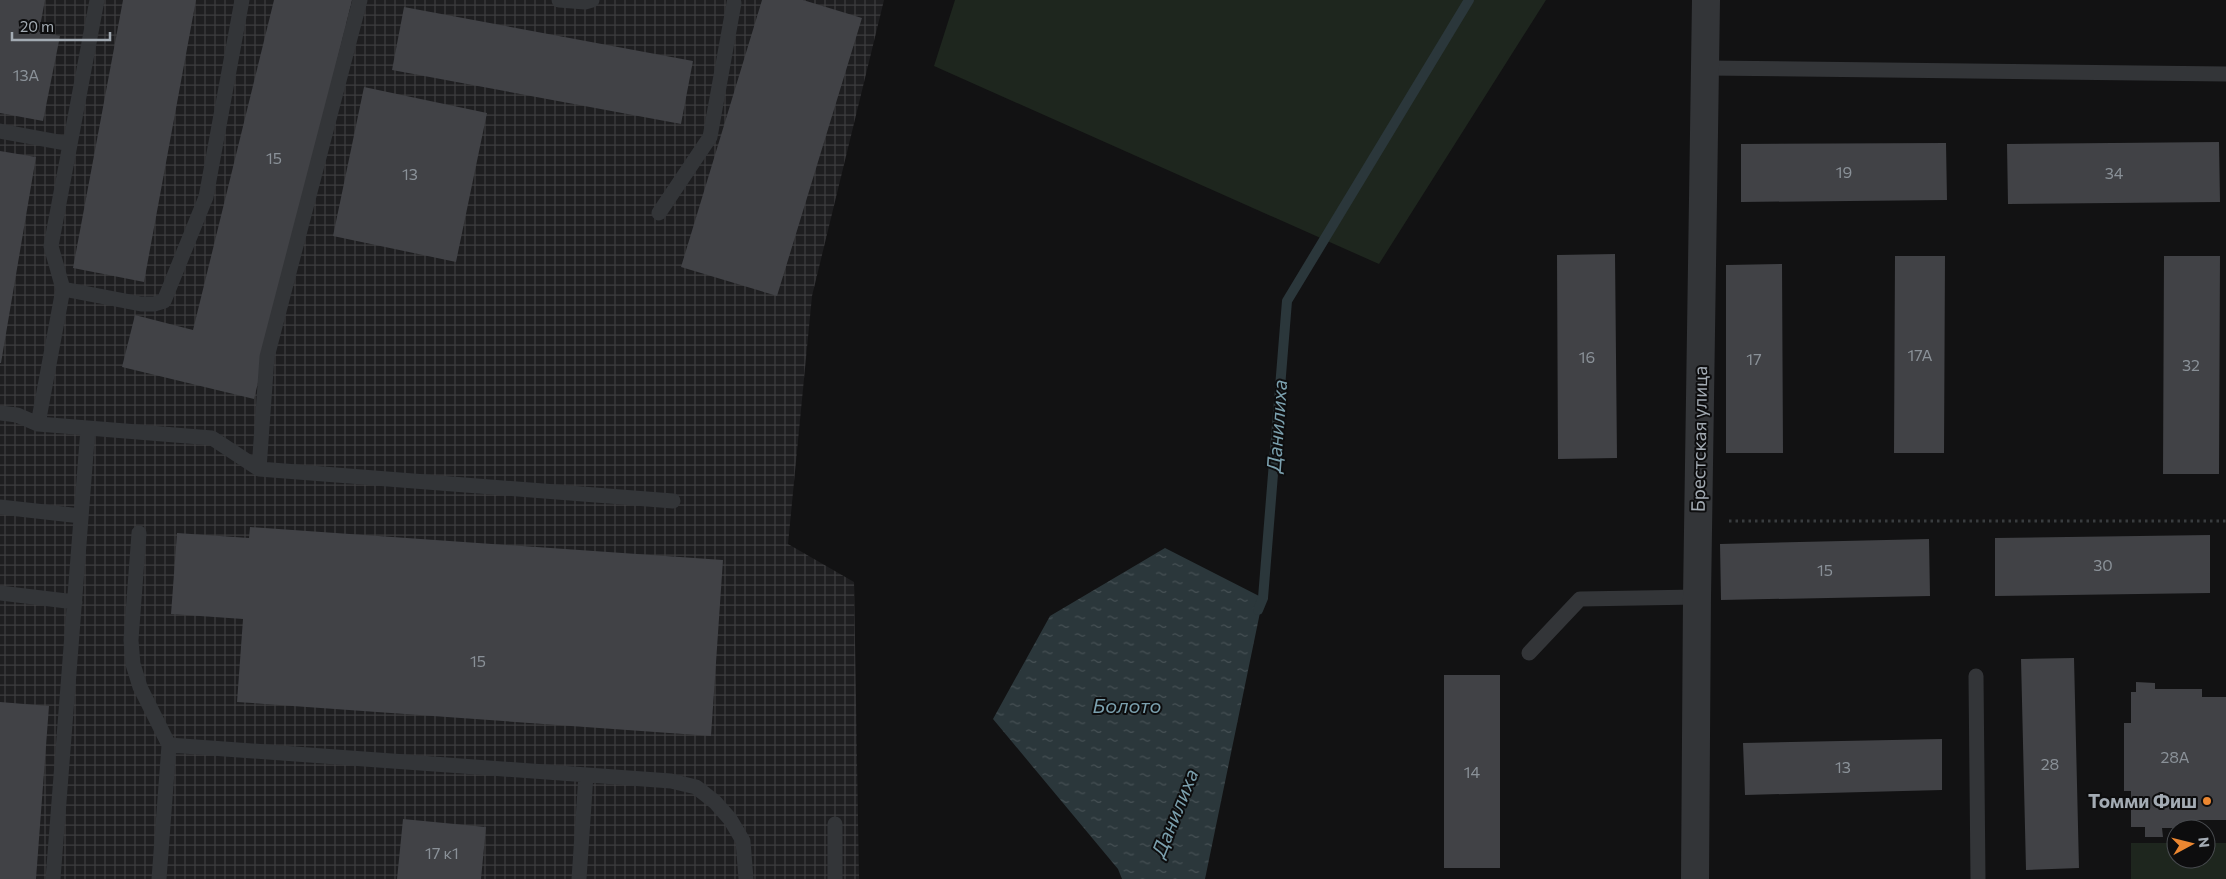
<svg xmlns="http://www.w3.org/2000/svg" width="2226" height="879" font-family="Commissioner,sans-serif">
<defs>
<pattern id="industrial-grid" width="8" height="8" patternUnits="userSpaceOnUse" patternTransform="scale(1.25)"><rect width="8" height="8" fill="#1e1e20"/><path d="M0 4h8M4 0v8" fill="none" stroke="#3c3c3e"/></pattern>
<pattern id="water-ripples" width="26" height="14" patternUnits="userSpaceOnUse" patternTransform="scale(1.25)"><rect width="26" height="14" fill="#2b373b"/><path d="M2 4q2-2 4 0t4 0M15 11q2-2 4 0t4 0" fill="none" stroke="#475155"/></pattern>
</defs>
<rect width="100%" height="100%" fill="#121213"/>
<path fill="url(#industrial-grid)" d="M0 0H884L812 296 788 544 854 582 859 879H0Z"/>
<path fill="#1e261e" d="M955 0H1546L1379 264 934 66Z
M2131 843H2176V859H2206V843H2226V879H2131Z"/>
<path fill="url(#water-ripples)" d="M1165 548 1263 598 1205 879H1122L1118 869 993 719 1050 616Z"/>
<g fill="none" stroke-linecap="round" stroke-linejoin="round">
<path stroke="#2b373b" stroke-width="10" d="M1258 610 1263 598 1287 301 1469 0"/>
</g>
<path fill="#414246" d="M0 0H45L39 32 60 36 43 121 0 113Z
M123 0H196L144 282 73 268Z
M274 0H352L254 399 122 367 135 315 193 330Z
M762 0H803L862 18 777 296 681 267Z
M404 7 693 61 681 124 392 70Z
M364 87 487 113 456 262 333 236Z
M2219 142 2220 202 2008 204 2007 144Z
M1946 143 1947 200 1741 202V144Z
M0 151 36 157 1 363H0Z
M1615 254 1617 458 1558 459 1557 255Z
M1895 256H1945L1944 453H1894Z
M2164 256H2220L2219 474H2163Z
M1782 264 1783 453H1726V265Z
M250 527 723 560 711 736 237 702 243 619 171 614 177 533 249 538Z
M2210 535V593L1995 596V538Z
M1929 539 1930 596 1721 600 1720 544Z
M2074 658 2079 868 2026 870 2021 659Z
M1444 675H1500V868H1444Z
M2136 682 2155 683V689H2202V697H2226V820H2195V828H2162L2163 837H2145V827H2131V791H2124V723H2131V692H2136Z
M0 702 49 706 36 879H0Z
M1942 739V790L1745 795 1743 743Z
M403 819 486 827 481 879H397Z"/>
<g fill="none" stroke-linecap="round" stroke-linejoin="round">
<path stroke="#393c3f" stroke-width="3" stroke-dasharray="2.5 4" stroke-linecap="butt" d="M1729 521H2226"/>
<path stroke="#333538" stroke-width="15" d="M559 0 585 2 592 0
M1706 68 2226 74
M0 131 70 144
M659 213 710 137 734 3
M63 289 141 304H154L164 301 206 197 242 0
M0 413 17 415 38 424
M88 428 38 424 63 289 51 246 97 0
M259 469 267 357 360 0
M0 507 81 516
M139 533 131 640 133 664 140 687 169 745
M0 593 75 602
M1529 653 1580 599 1697 597
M1976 676 1978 879
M53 879 88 428 212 438 259 469 673 501
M159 879 169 745 671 781 696 787 715 802 730 819 743 841 746 879
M579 879 586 775
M835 879V824"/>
<path stroke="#333538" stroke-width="28" d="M1695 879 1697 597 1706 0"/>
</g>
<circle fill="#ec8731" stroke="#0d0d0e" stroke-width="2" cx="2207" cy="801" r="5"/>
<g text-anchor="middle" stroke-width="4" stroke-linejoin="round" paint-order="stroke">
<g font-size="16" fill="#8a9198">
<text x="26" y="81">13А</text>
<text x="274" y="164">15</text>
<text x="1844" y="178">19</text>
<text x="2114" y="179">34</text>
<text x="410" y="180">13</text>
<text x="1920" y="361">17А</text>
<text x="1587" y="363">16</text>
<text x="1754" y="365">17</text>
<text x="2191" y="371">32</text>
<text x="2103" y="571">30</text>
<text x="1825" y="576">15</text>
<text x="478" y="667">15</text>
<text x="2175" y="763">28А</text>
<text x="2050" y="770">28</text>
<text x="1843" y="773">13</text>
<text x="1472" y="778">14</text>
<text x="442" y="859">17 к1</text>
</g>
<g font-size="19" fill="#a3abb3" stroke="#0d0d0e">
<text transform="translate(1699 439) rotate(-89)" y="7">Брестская улица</text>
</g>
<g font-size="19" font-weight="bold" fill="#a3abb3" stroke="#0d0d0e" text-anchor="end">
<text x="2197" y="808">Томми Фиш</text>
</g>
<g font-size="20" font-style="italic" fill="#7ba0ae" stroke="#0d0d0e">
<text transform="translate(1277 426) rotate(-86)" y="7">Данилиха</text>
<text x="1127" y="713">Болото</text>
<text transform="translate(1175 813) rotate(-68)" y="7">Данилиха</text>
</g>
</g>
<g transform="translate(2191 844) rotate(83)"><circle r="24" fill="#0d0d0e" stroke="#494c50"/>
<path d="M0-4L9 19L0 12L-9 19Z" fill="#ec8731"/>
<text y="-8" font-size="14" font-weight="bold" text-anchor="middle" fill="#a3abb3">N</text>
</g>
<path d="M12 32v8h98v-8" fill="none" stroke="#a3abb3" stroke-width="2.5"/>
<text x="20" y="32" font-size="15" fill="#a3abb3" stroke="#0d0d0e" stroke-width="4" paint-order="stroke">20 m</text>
</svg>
